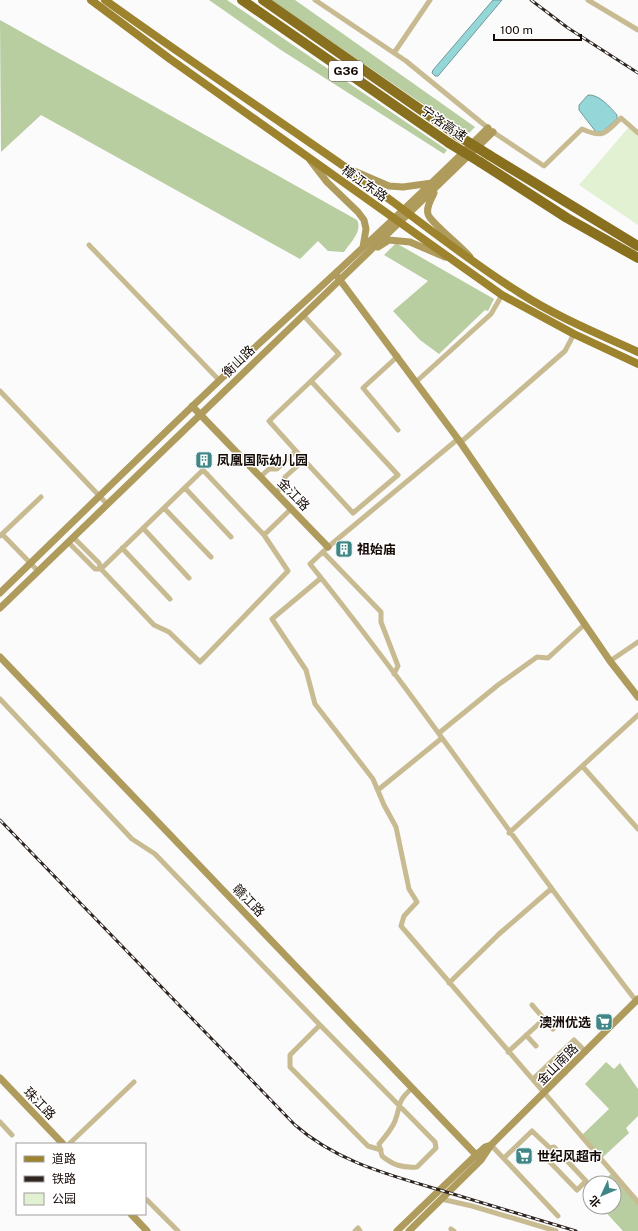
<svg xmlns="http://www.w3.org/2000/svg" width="638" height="1231" font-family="'Public Sans','Noto Sans SC',sans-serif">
<rect width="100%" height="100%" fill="#fbfbfb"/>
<path fill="#e3f1d3" d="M629 127 638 135V225L579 185Z"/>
<path fill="#b8cda0" d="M209 0H227L447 150 444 154 281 50Z
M271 0H295L475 127 469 133 418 101Z
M0 20 357 220C363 231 350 243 344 252L328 251 318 241 300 259 41 115 1 152Z
M396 243 494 299 488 311 485 310 439 354 420 340 393 311 428 281 384 255Z
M606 1062 614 1069 620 1063 638 1089V1116L626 1128 629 1133 602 1158 582 1135 609 1109 585 1084Z
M612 1173 638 1203V1231H623L601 1207H614V1183H601Z"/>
<path fill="#95d7d8" stroke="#6f9a99" d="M493 0H502L438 76H435L432 73 433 70Z
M588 95C599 94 610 107 617 115V119L602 132H596L579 110V105Z"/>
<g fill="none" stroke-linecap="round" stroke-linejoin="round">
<path stroke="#c8bb92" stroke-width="5" d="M315 0 406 61 493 132 544 166 582 129C604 139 605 133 621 118L638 133
M588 0 638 30
M394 53 430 0
M89 245 219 380
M303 315 339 354 311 381
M398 356 363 388 398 430
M417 381 491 314 502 295
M0 391 107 504
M458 439 328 547 310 564C424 706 525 858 637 1002
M461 442 565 351 574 334
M296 451 304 460
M260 477 269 469H277L296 451 269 421 311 381 398 475 353 513 304 460 285 477 283 485 276 493
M185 488 231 537
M164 508 211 557
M143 528 189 578
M2 534 38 571
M264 535 288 571 200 662 169 632 154 625 101 569 203 470 264 535 291 509
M0 536 41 497
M68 542 95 569H101L99 563 73 537
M122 548 170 599
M323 552 381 612V622L398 666 394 674
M321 578 272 619 306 670 315 704 373 779 384 805 396 827 409 889 417 902 404 916 401 926 638 1202
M610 661 638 642
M0 699 132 839 155 854 320 1025
M439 733 498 685 537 657 548 658 585 624
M583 767 638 829
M378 790 442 738
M509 833 638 715
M449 983 499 934 551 889
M532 1005 553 1029
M526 1035 536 1046
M508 1052 544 1019
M553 1061 565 1073
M533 1079 574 1040 586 1052
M0 1122 12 1135
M69 1144 134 1082
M491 1145 558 1216
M381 1150 368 1146 290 1067V1055L320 1025 435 1142 436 1148 417 1167C402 1168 393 1165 382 1156L379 1144C385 1137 392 1129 395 1121 402 1102 396 1103 412 1088
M504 1158 532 1131 550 1148 544 1156 577 1190 586 1181 554 1147 550 1148
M441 1199 472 1206 556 1231
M147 1200 178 1231
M451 1229 454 1231
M355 1231 358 1228 360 1231"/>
<path stroke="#af9b5c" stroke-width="7" d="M310 160 327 182 358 212 364 220 366 229 363 247
M354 171 389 186 403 187 432 183
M434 193C431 200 426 207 428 214 429 221 463 248 470 257
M378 247 389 240 410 242 445 257
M337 276 458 439 610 661 638 697
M192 406 328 547
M0 593C74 521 147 449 222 378 311 295 402 214 488 128
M0 608 493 132
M0 657 481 1160
M0 1078 63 1144
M131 1214 147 1231
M397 1231 476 1155 485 1147 491 1145
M409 1231 481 1160 491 1145 638 999"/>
<path stroke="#9d832e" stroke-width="8" d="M91 0 170 59 502 295 574 334 638 364
M105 0C184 57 265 111 345 167 404 208 459 255 520 293 557 317 599 334 638 352"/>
<path stroke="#88701f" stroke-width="10" d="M242 0 449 143
M263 0 457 135
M489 155 638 246
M480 162 567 218 638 258"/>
<defs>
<path id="rail" d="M531 0 568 28 638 73
M0 820 295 1125C337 1162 390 1175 443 1191 487 1204 532 1218 576 1231"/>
</defs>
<use href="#rail" stroke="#2f2622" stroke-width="3"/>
<use href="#rail" stroke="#fff" stroke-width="1.5" stroke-dasharray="4.5" stroke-linecap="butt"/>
<path stroke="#88701f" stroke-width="10" d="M457 135 489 155
M449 143 480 162"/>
</g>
<defs>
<symbol id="building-square" viewBox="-11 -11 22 22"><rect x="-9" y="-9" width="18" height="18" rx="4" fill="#3f8787" stroke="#fff"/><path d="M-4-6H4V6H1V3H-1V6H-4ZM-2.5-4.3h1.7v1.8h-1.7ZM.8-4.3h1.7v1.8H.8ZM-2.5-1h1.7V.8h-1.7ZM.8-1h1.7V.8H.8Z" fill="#fff"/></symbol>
<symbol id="supermarket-square" viewBox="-11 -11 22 22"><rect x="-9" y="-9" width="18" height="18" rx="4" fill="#3f8787" stroke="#fff"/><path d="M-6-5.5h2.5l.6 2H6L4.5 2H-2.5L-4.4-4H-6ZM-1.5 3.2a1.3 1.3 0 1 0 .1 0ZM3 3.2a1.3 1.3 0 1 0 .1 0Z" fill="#fff"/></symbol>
</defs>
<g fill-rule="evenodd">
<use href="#building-square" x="194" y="450" width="20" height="20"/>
<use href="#building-square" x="334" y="539" width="20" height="20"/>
<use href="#supermarket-square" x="594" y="1012" width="20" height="20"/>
<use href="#supermarket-square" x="514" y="1146" width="20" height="20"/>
</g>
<g text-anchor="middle" stroke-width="3" stroke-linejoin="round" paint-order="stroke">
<rect fill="#fff" stroke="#5b5451" stroke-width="1" x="329" y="61" width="34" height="20" rx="3"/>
<g font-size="12" font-weight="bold" fill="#150b06">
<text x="346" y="75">G36</text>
</g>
<g font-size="13" fill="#150b06" stroke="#fff">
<text transform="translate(444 123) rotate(34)" y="5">宁洛高速</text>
<text transform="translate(365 183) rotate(35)" y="5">樟江东路</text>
<text transform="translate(238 361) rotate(-44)" y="5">衡山路</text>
<text transform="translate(294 494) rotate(46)" y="5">金江路</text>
<text transform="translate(249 900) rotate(46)" y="5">赣江路</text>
<text transform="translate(557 1064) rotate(-45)" y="5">金山南路</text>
<text transform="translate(40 1103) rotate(46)" y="5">珠江路</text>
</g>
<g font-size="13" font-weight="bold" fill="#150b06" stroke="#fff" text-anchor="start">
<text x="217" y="465">凤凰国际幼儿园</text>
<text x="357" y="554">祖始庙</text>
<text x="591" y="1027" text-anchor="end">澳洲优选</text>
<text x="537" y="1161">世纪风超市</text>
</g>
</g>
<rect x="16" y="1143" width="130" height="72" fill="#ffffff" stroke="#a19d9b"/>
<rect x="24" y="1156" width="20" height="6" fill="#9d832e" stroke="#a19d9b"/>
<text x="52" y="1163" font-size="12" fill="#150b06">道路</text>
<rect x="24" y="1176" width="20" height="6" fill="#2f2622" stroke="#a19d9b"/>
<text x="52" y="1183" font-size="12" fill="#150b06">铁路</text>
<rect x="24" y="1193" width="20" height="12" fill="#e3f1d3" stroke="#a19d9b"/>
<text x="52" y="1203" font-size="12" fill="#150b06">公园</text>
<g transform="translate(602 1195) rotate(226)"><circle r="19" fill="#ffffff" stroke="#a19d9b"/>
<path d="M0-3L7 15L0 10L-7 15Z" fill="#3f8787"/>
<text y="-6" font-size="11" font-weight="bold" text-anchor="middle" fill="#150b06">北</text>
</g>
<path d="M494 34v6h87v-6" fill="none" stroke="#150b06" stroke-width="2"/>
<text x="500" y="34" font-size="12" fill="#150b06" stroke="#ffffff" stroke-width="3" paint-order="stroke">100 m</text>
</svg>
